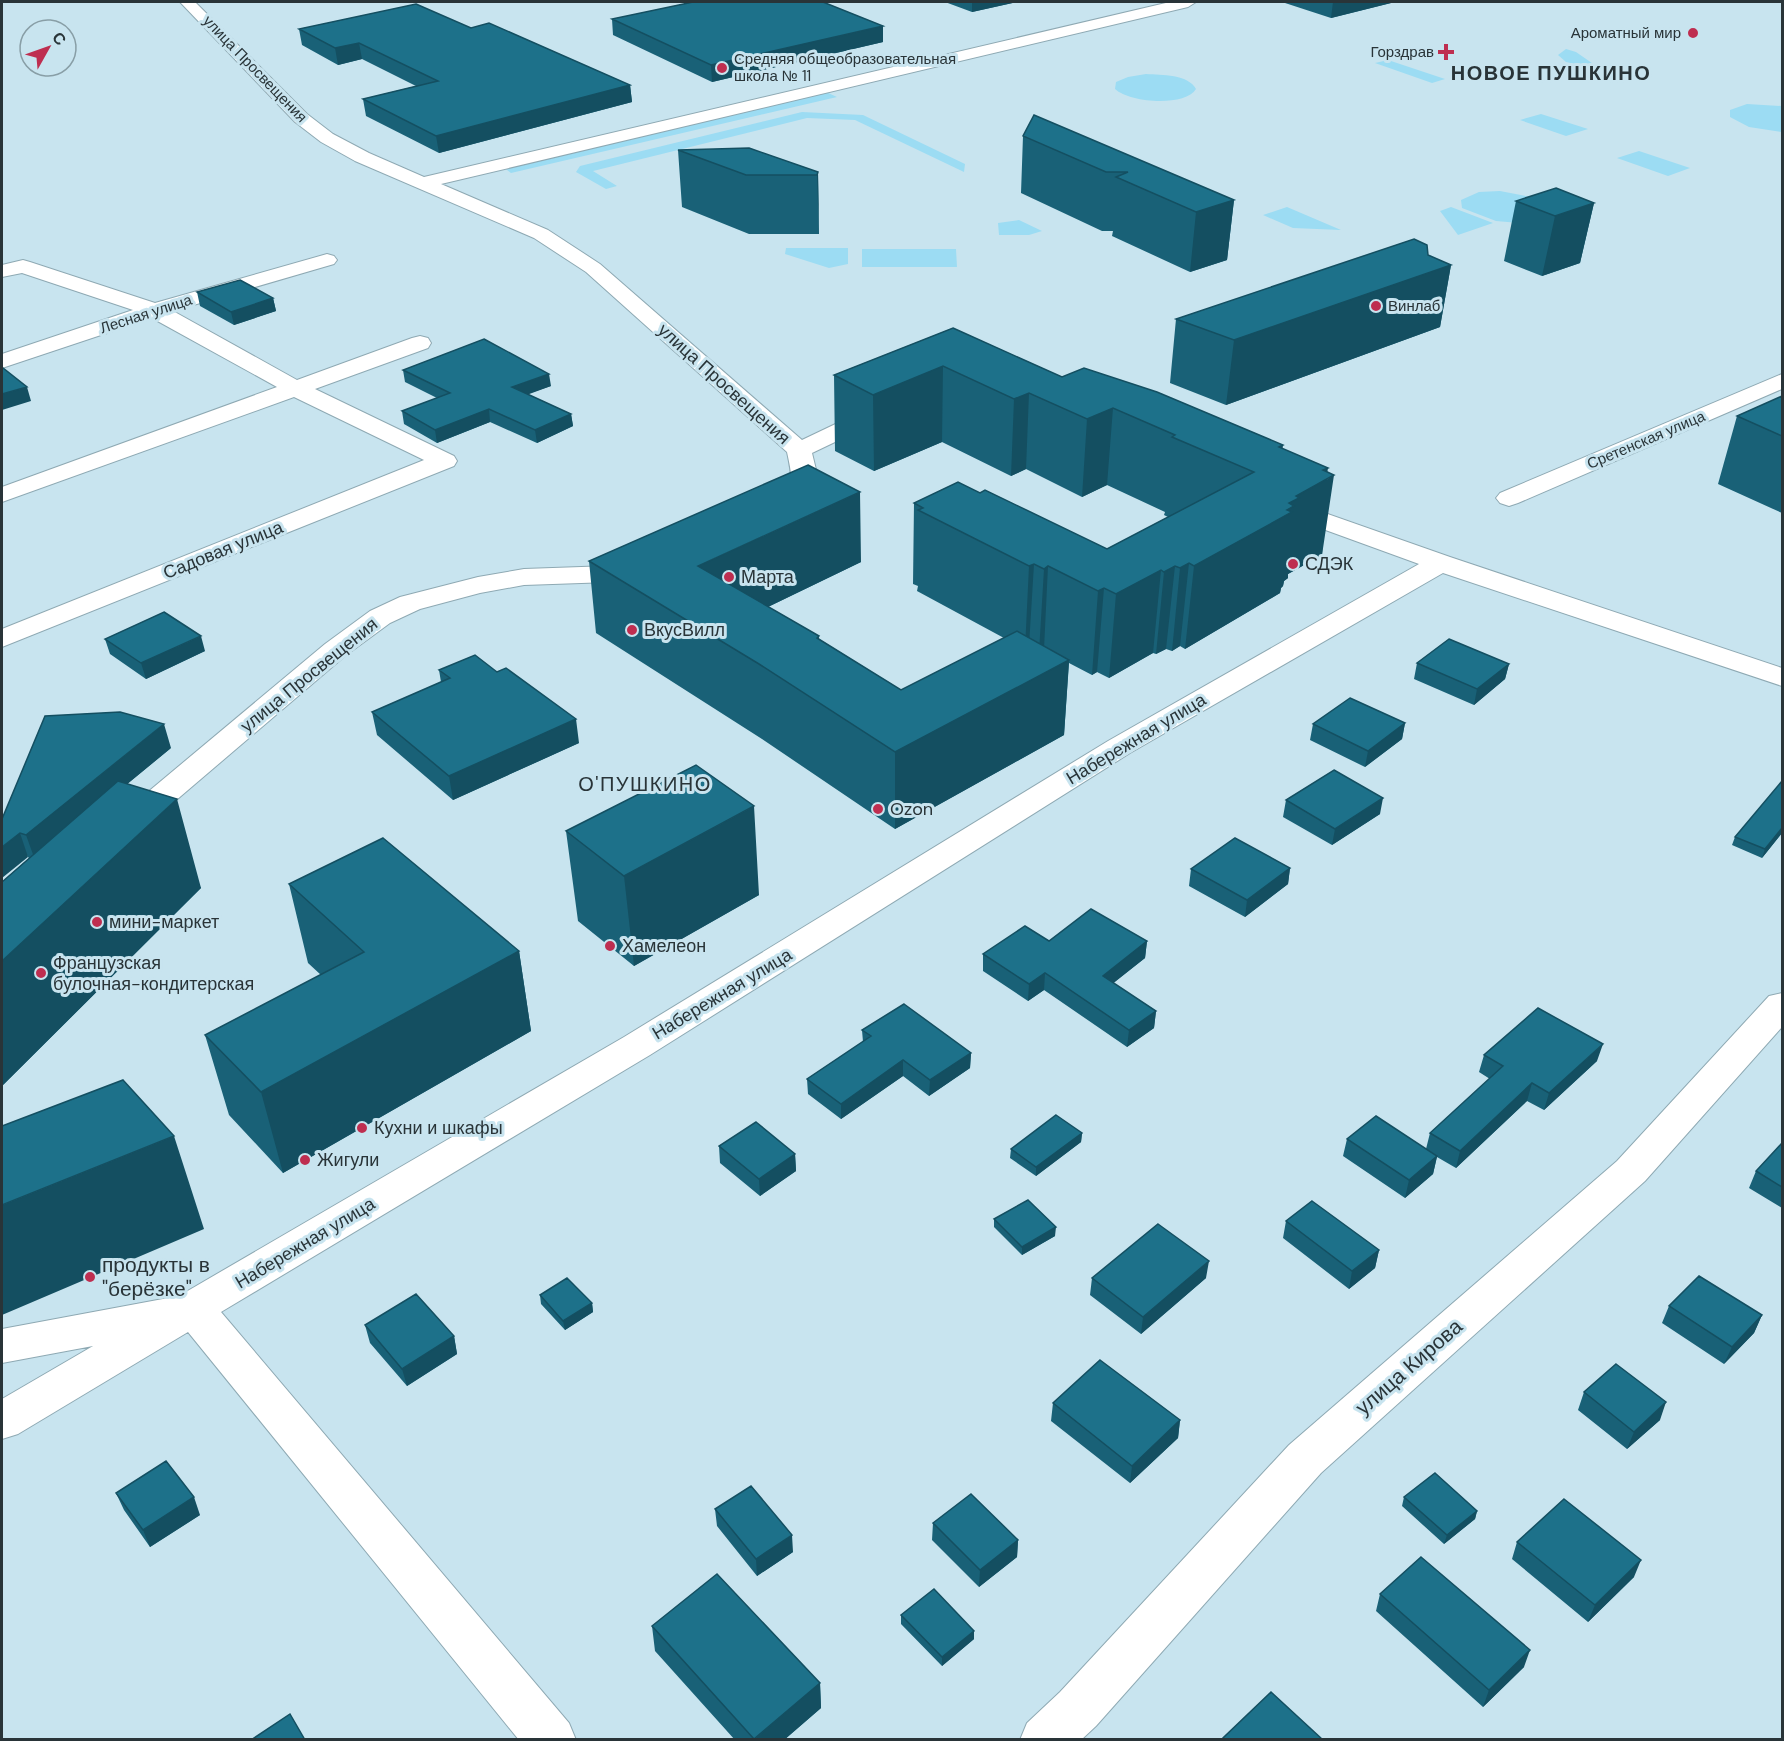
<svg xmlns="http://www.w3.org/2000/svg" width="1784" height="1741" font-family="'DM Sans',sans-serif">
<rect width="100%" height="100%" fill="#c8e4ef"/>
<path fill="#9cdcf3" d="M1566 49 1576 52 1602 70 1566 62 1558 55Z
M1388 60 1445 79 1432 83 1375 63Z
M1146 74C1162 75 1188 74 1196 89 1185 107 1130 103 1115 89L1116 82 1128 77Z
M826 92 837 97 511 173 503 167Z
M1747 104 1782 106V132L1749 127 1730 117V110Z
M802 112 863 115 965 164 964 172 855 120 807 118 593 171 617 186 606 189 576 172 580 166Z
M1541 114 1588 129 1566 136 1520 120Z
M1639 151 1690 168 1668 176 1617 158Z
M1500 191 1531 197 1519 223 1496 221 1462 208 1461 200 1479 192Z
M1287 207 1341 230 1293 228 1263 215Z
M1451 207 1493 223 1458 235 1440 211Z
M1019 220 1042 231 1029 235H999L998 223Z
M786 248H848V264L829 268 785 254Z
M862 249H956L957 267H862Z"/>
<g fill="none" stroke-linecap="round" stroke-linejoin="round">
<defs>
<path id="minor" d="M180 2H195L307 114 333 134 369 153 424 177 1170 2H1196L1188 7 441 184 548 230 600 264 802 440 867 409 875 407 883 409 887 414 883 419 812 453 818 478 810 503 800 511 791 514 782 511 778 506C794 483 793 480 787 452L586 272 534 238 355 161 321 142 295 122Z
M327 254 334 256 337 260 334 264 173 311 297 380 412 338 420 336 428 338 431 343 428 348 315 389 454 456 457 461 454 466 2 647V629L424 460 294 397 2 502V487L277 387 152 318 2 368V354L133 310 22 273 2 277V265L23 260 30 262 155 303Z
M1782 374V389L1518 503 1509 506 1500 503 1496 498 1500 493Z
M1285 499 1450 557 1782 668V686L1443 573 1130 753 650 1055 221 1312 569 1723 576 1740H519L188 1332 18 1434 2 1439V1399L93 1346 2 1363V1329L179 1296 624 1037 1108 741 1419 564 1276 512 1272 507 1276 502Z
M635 561 645 563 648 569 645 575 610 582 524 585 480 593 420 609 390 623 345 656 140 831 129 834 118 831 113 824 118 817 325 644 370 611 400 597 478 577 524 569 610 566Z
M1782 993V1027L1645 1181 1321 1473 1096 1726 1081 1740H1020L1027 1723 1060 1692 1289 1445 1617 1161 1769 996Z"/>
</defs>
<use href="#minor" stroke="#8ea9b3" stroke-width="2"/>
<use href="#minor" fill="#fff" fill-rule="evenodd"/>
</g>
<path fill="#196177" d="M945 2H1017L972 12Z
M1285 2H1395L1331 18 1285 3Z
M612 19 883 42 712 82 613 35Z
M471 28 630 85 632 102 439 153 366 116 363 99 416 86 362 59 338 65 302 45 299 29Z
M1023 136 1234 200 1227 260 1190 272 1112 236 1113 231H1102L1021 193Z
M678 150 818 172 819 234H749L682 207Z
M1516 201 1594 203 1580 263 1542 276 1504 261Z
M1428 255 1451 265 1440 327 1226 405 1170 383 1176 319Z
M197 292 273 298 276 311 234 325 200 306Z
M953 328 1062 377 1283 449 1327 472 1322 555 1288 574V578L1284 581 1283 586 1281 588 1280 593 1185 649 1180 646 1172 651 1166 649 1156 654 1153 653 1109 678 1097 672 1092 675 1069 663 1064 735 895 829 762 739 596 633 589 561 861 562 768 607 819 636V639L901 690 1004 638 917 591 918 586 913 584 914 503 980 493 1107 549 1168 517 1164 515 1165 512 1107 485 1082 497 1026 469 1011 476 942 442 874 471 835 451 834 375Z
M403 370 551 386 527 394 571 414 573 426 537 443 490 422 437 443 404 424 402 411 437 398 405 382Z
M1782 396V513L1718 484 1737 416Z
M105 639 205 651 146 679 110 654Z
M1417 663 1509 664 1505 679 1474 705 1414 679Z
M439 670 579 743 453 800 377 735 372 712 441 682Z
M1405 723 1402 739 1365 767 1310 740 1313 724Z
M171 748 127 784 201 888 2 1086V882L29 858 28 857 2 819Z
M1286 800 1380 814 1332 845 1283 817Z
M566 831 759 895 634 966 578 921Z
M1782 833 1762 858 1732 845 1735 837Z
M1290 868 1288 884 1245 917 1189 886 1191 869Z
M289 884 519 951 531 1031 283 1173 229 1115 205 1035 321 975 308 963Z
M1049 941H1147L1145 958 1113 983 1156 1011 1154 1028 1127 1047 1044 990 1028 1001 983 971V954Z
M862 1030 971 1053 970 1068 929 1096 903 1076 841 1119 808 1094 807 1079 863 1042Z
M1484 1055 1597 1061 1544 1110 1527 1101 1456 1168 1437 1157 1433 1174 1405 1198 1343 1156 1347 1139 1426 1149 1430 1133 1490 1079 1479 1072Z
M1082 1133 1081 1142 1036 1176 1010 1158 1011 1149Z
M1782 1143V1208L1749 1188 1756 1171Z
M719 1146 795 1154 796 1171 760 1196 720 1163Z
M994 1219 1055 1236 1022 1255 994 1227Z
M1286 1221 1379 1250 1375 1268 1349 1289 1283 1238Z
M1092 1278H1206L1141 1334 1090 1295Z
M540 1295 592 1303 593 1312 565 1330 541 1304Z
M1669 1306 1762 1315 1754 1333 1724 1364 1662 1323Z
M365 1325 454 1336 457 1354 407 1386 370 1343Z
M1584 1392 1660 1420 1627 1449 1578 1410Z
M1053 1403 1180 1420 1178 1438 1130 1483 1051 1421Z
M116 1493 200 1515 150 1547 124 1510Z
M1404 1497 1477 1511 1475 1519 1444 1544 1402 1506Z
M715 1509 793 1552 757 1576 717 1526Z
M933 1523 1018 1540 1017 1557 979 1587 932 1540Z
M1517 1542 1634 1577 1588 1622 1512 1559Z
M1380 1594 1524 1667 1483 1707 1376 1611Z
M901 1615 974 1631V1639L942 1666 901 1624Z
M652 1626 820 1683 821 1708 784 1740H735L655 1651Z"/>
<path fill="#144f61" d="M972 2H1017L972 12Z
M1333 2H1395L1331 18Z
M883 26V42L712 82 711 65Z
M359 43 362 59 338 65 335 48Z
M630 85 632 102 439 153 436 136Z
M818 172 819 231V234L817 175Z
M1234 200 1227 260 1190 272 1196 212Z
M1594 203 1580 263 1542 276 1555 216Z
M1451 265 1440 327 1226 405 1234 340Z
M273 298 276 311 234 325 231 312Z
M943 366 942 442 874 471 873 395Z
M549 374 551 386 513 400 512 387Z
M27 387 31 401 2 410V394Z
M1029 393 1026 469 1011 476 1014 399Z
M1113 408 1107 485 1082 497 1087 419Z
M489 409 490 422 437 443 435 430Z
M571 414 573 426 537 443 535 430Z
M1283 445 1273 523 1296 496 1323 470 1328 468 1326 480 1334 475 1322 555 1288 574V578L1284 581 1283 586 1281 588 1280 593 1185 649 1194 566 1279 447Z
M860 492 861 562 710 635 698 566Z
M1189 563 1180 646 1172 651 1180 568Z
M1034 564 1029 646 1025 649 1029 566Z
M1048 566 1044 649 1039 652 1044 569Z
M1175 566 1166 649 1156 654 1164 572Z
M1161 570 1153 653 1109 678 1116 594Z
M1104 588 1097 672 1092 675 1098 591Z
M201 636 205 651 146 679 141 663Z
M1069 660 1064 735 895 829V752Z
M1509 664 1505 679 1474 705 1477 689Z
M576 719 579 743 453 800 449 776Z
M1405 723 1402 739 1365 767 1368 751Z
M164 724 171 748 35 860 26 835Z
M1383 798 1380 814 1332 845 1335 829Z
M177 799 201 888 2 1086V961Z
M754 806 759 895 634 966 624 876Z
M1782 828V833L1762 858 1765 849Z
M20 833 28 857 2 878V847Z
M1290 868 1288 884 1245 917 1247 900Z
M1147 941 1145 958 1101 993 1103 976Z
M519 951 531 1031 283 1173 261 1092Z
M1045 973 1044 990 1028 1001 1029 984Z
M1156 1011 1154 1028 1127 1047 1129 1030Z
M1603 1044 1597 1061 1544 1110 1549 1093Z
M971 1053 970 1068 929 1096 930 1080Z
M903 1060V1076L841 1119V1104Z
M1532 1083 1527 1101 1456 1168 1460 1151Z
M1082 1133 1081 1142 1036 1176V1167Z
M174 1136 204 1229 2 1315V1205Z
M795 1154 796 1171 760 1196 759 1179Z
M1437 1156 1433 1174 1405 1198 1409 1180Z
M1056 1227 1055 1236 1022 1255V1247Z
M1379 1250 1375 1268 1349 1289 1352 1271Z
M1209 1261 1206 1278 1141 1334 1143 1317Z
M592 1303 593 1312 565 1330 563 1321Z
M1762 1315 1754 1333 1724 1364 1732 1347Z
M454 1336 457 1354 407 1386 402 1369Z
M1666 1402 1660 1420 1627 1449 1634 1432Z
M1180 1420 1178 1438 1130 1483 1132 1466Z
M194 1497 200 1515 150 1547 143 1530Z
M1477 1511 1475 1519 1444 1544 1447 1535Z
M792 1535 793 1552 757 1576 756 1559Z
M1018 1540 1017 1557 979 1587 980 1570Z
M1641 1560 1634 1577 1588 1622 1595 1605Z
M974 1631V1639L942 1666V1657Z
M1530 1650 1524 1667 1483 1707 1489 1690Z
M820 1683 821 1708 784 1740H754Z"/>
<path fill="#1d718a" stroke="#144f61" stroke-width="1.5" d="M693 2H823L883 26 711 65 612 19Z
M416 4 471 28 489 23 630 85 436 136 363 99 438 81 359 43 335 48 299 29Z
M1034 115 1234 200 1196 212 1116 177 1128 172H1106L1023 136Z
M749 148 818 172 817 175H746L678 150Z
M1556 188 1594 203 1555 216 1516 201Z
M1414 239 1427 245 1428 255 1451 265 1234 340 1176 319Z
M240 280 273 298 231 312 197 292Z
M953 328 1062 377 1084 368 1157 392 1283 445 1279 447 1328 468 1323 470 1334 475 1296 496 1299 498 1289 503 1294 506 1287 510 1292 512 1194 566 1189 563 1180 568 1175 566 1164 572 1161 570 1116 594 1104 588 1098 591 1048 566 1044 569 1034 564 1029 566 918 510 923 508 914 503 958 482 980 493 985 490 1107 549 1254 472 1172 437 1175 435 1113 408 1087 419 1029 393 1014 399 943 366 873 395 834 375Z
M484 339 549 374 512 387 571 414 535 430 489 409 435 430 402 411 450 393 403 370Z
M2 368H3L27 387 2 394Z
M1782 396V436L1737 416Z
M808 465 860 492 698 566 819 636 817 638 901 690 1017 631 1069 660 895 752 759 664 589 561Z
M164 612 201 636 141 663 105 639Z
M1449 639 1509 664 1477 689 1417 663Z
M475 655 497 672 506 668 576 719 449 776 372 712 450 678 439 670Z
M1350 698 1405 723 1368 751 1313 724Z
M120 712 164 724 26 835 20 833 2 847V819L45 716Z
M696 765 754 806 624 876 566 831Z
M1334 770 1383 798 1335 829 1286 800Z
M118 781 177 799 2 961V882Z
M1782 781V828L1765 849 1735 837Z
M383 838 519 951 261 1092 205 1035 364 952 289 884Z
M1235 838 1290 868 1247 900 1191 869Z
M1091 909 1147 941 1103 976 1156 1011 1129 1030 1045 973 1029 984 983 954 1025 926 1049 941Z
M904 1004 971 1053 930 1080 903 1060 841 1104 807 1079 871 1036 862 1030Z
M1538 1008 1603 1044 1549 1093 1532 1083 1460 1151 1430 1133 1503 1066 1484 1055Z
M123 1080 174 1136 2 1205V1126Z
M1056 1115 1082 1133 1036 1167 1011 1149Z
M1376 1116 1437 1156 1409 1180 1347 1139Z
M756 1122 795 1154 759 1179 719 1146Z
M1782 1143V1187L1756 1171Z
M1028 1200 1056 1227 1022 1247 994 1219Z
M1312 1201 1379 1250 1352 1271 1286 1221Z
M1158 1224 1209 1261 1143 1317 1092 1278Z
M1699 1276 1762 1315 1732 1347 1669 1306Z
M567 1278 592 1303 563 1321 540 1295Z
M416 1294 454 1336 402 1369 365 1325Z
M1100 1360 1180 1420 1132 1466 1053 1403Z
M1616 1364 1666 1402 1634 1432 1584 1392Z
M166 1461 194 1497 143 1530 116 1493Z
M1435 1473 1477 1511 1447 1535 1404 1497Z
M751 1486 792 1535 756 1559 715 1509Z
M971 1494 1018 1540 980 1570 933 1523Z
M1564 1499 1641 1560 1595 1605 1517 1542Z
M1421 1557 1530 1650 1489 1690 1380 1594Z
M717 1574 820 1683 754 1739 652 1626Z
M934 1589 974 1631 942 1657 901 1615Z
M1271 1692 1323 1740H1224L1223 1738Z
M290 1714 305 1740H251Z"/>
<g fill="#be2e50" stroke="#c8e4ef" stroke-width="2">
<circle cx="1693" cy="33" r="6"/>
<path d="M1443 43h6v6h6v6h-6v6h-6v-6h-6v-6h6z"/>
<circle cx="722" cy="68" r="6"/>
<circle cx="1376" cy="306" r="6"/>
<circle cx="1293" cy="564" r="6"/>
<circle cx="729" cy="577" r="6"/>
<circle cx="632" cy="630" r="6"/>
<circle cx="878" cy="809" r="6"/>
<circle cx="97" cy="922" r="6"/>
<circle cx="610" cy="946" r="6"/>
<circle cx="41" cy="973" r="6"/>
<circle cx="362" cy="1128" r="6"/>
<circle cx="305" cy="1160" r="6"/>
<circle cx="90" cy="1277" r="6"/>
</g>
<g text-anchor="middle" stroke-width="6" stroke-linejoin="round" paint-order="stroke">
<g font-size="15" fill="#293438" stroke="#c8e4ef" text-anchor="end">
<text x="1681" y="38">Ароматный мир</text>
<text x="1434" y="57">Горздрав</text>
<text x="734" y="64" text-anchor="start">Средняя общеобразовательная<tspan x="734" dy="17">школа № 11</tspan></text>
<text x="1388" y="311" text-anchor="start">Винлаб</text>
</g>
<g font-size="15" fill="#293438" stroke="#c8e4ef">
<text transform="translate(255 69) rotate(46)" y="5">улица Просвещения</text>
<text transform="translate(146 314) rotate(-18)" y="5">Лесная улица</text>
<text transform="translate(1646 440) rotate(-23)" y="5">Сретенская улица</text>
</g>
<g font-size="18" fill="#293438" stroke="#c8e4ef">
<text transform="translate(724 384) rotate(42)" y="6">улица Просвещения</text>
<text transform="translate(223 550) rotate(-22)" y="6">Садовая улица</text>
<text transform="translate(309 675) rotate(-39)" y="6">улица Просвещения</text>
<text transform="translate(1136 739) rotate(-31)" y="6">Набережная улица</text>
<text transform="translate(722 994) rotate(-31)" y="6">Набережная улица</text>
<text transform="translate(305 1243) rotate(-31)" y="6">Набережная улица</text>
</g>
<g font-size="18" fill="#293438" stroke="#c8e4ef" text-anchor="start">
<text x="1305" y="570">СДЭК</text>
<text x="741" y="583">Марта</text>
<text x="644" y="636">ВкусВилл</text>
<text x="890" y="815">Ozon</text>
<text x="109" y="928">мини-маркет</text>
<text x="622" y="952">Хамелеон</text>
<text x="53" y="969">Французская<tspan x="53" dy="21">булочная-кондитерская</tspan></text>
<text x="374" y="1134">Кухни и шкафы</text>
<text x="317" y="1166">Жигули</text>
</g>
<g font-size="20" font-weight="bold" letter-spacing="1.5" fill="#293438" stroke="#c8e4ef">
<text x="1551" y="80">НОВОЕ ПУШКИНО</text>
</g>
<g font-size="20" letter-spacing="1.5" fill="#293438" stroke="#c8e4ef">
<text x="645" y="791">О'ПУШКИНО</text>
</g>
<g font-size="21" fill="#293438" stroke="#c8e4ef" text-anchor="start">
<text x="102" y="1272">продукты в<tspan x="102" dy="24">"берёзке"</tspan></text>
</g>
<g font-size="21" fill="#293438" stroke="#c8e4ef">
<text transform="translate(1409 1367) rotate(-41)" y="7">улица Кирова</text>
</g>
</g>
<rect width="1784" height="1741" fill="none" stroke="#293438" stroke-width="6"/>
<g transform="translate(48 48) rotate(50)"><circle r="28" fill="#c8e4ef" stroke="#889ea6" stroke-width="1.5"/>
<path d="M0-4.5L10 22L0 15L-10 22Z" fill="#be2e50"/>
<text y="-9" font-size="16" font-weight="bold" text-anchor="middle" fill="#293438">С</text>
</g>
</svg>
